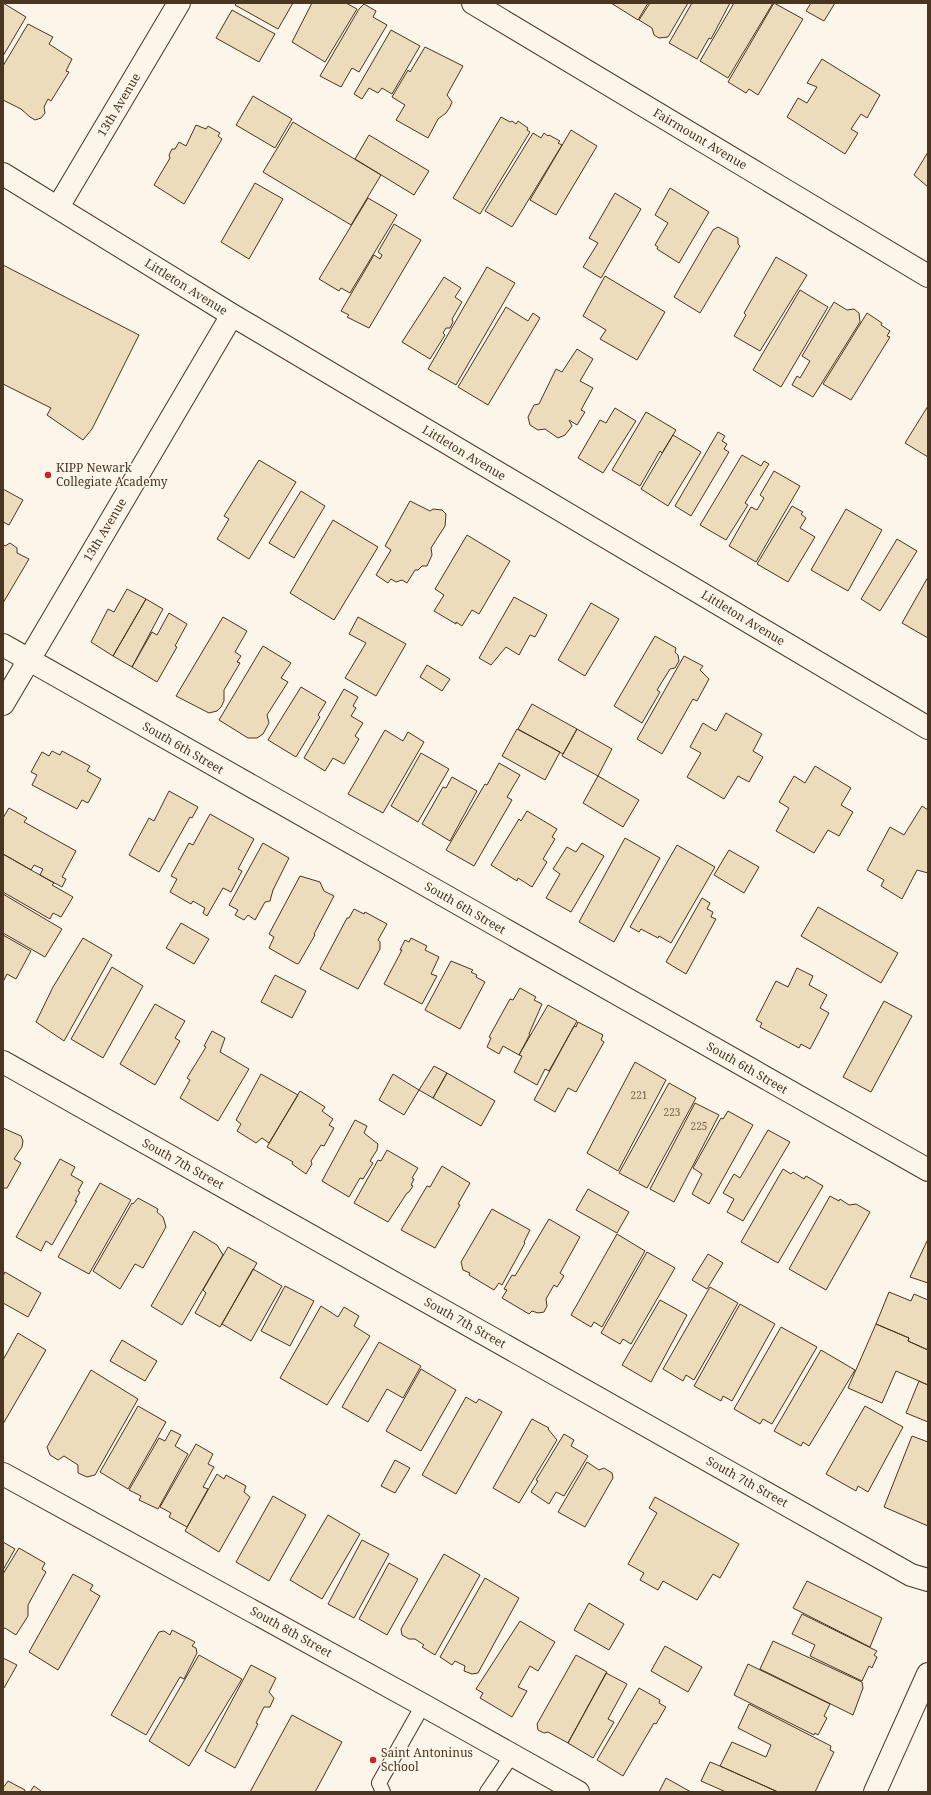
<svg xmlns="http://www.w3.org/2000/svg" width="931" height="1795" font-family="'Noto Serif',serif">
<rect width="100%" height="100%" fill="#fbf6e9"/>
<path fill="#ecdcbc" stroke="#4a3520" d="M3 3 26 17 3 56Z
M237 3H293L278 29 235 5Z
M312 3H346L357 9 325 62 292 42Z
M611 3H648L638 20Z
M650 3H688L668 37 659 38 654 35 652 28 639 20Z
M692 3H730L711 39 709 38 697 59 669 43Z
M734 3H773L728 78 700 61Z
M774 3 803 19 758 95 749 89 746 93 728 82Z
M811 3H835L824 21 806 11Z
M364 4 376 11 373 17 387 25 359 72 352 68 341 87 320 76 359 9Z
M232 10 275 34 259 62 216 38Z
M28 24 53 37 49 44 72 59 66 71 69 72 51 101 48 99 44 107 45 113 41 118 35 120 30 117 21 109 3 100V66Z
M391 30 420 46 392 94 382 88 378 93 369 88 362 99 354 94Z
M425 47 463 66 447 95 452 102 450 107 446 113 438 119 428 138 396 120 405 105 392 97 408 70 410 72Z
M822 59 880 95 867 118 861 114 851 129 858 133 845 154 787 117 798 98 807 103 817 87 807 83Z
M253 96 292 119 275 148 236 125Z
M501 117 510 122 512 121 516 124 518 121 528 128 527 130 530 132 480 214 453 198Z
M293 122 381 175 351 225 263 172Z
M196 125 206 129 208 126 220 133 218 136 222 139 184 204 154 185 170 158 169 155 172 149H175L179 142 186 146Z
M571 130 597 146 556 215 530 200Z
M533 133 541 138 544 133 548 136 549 135 560 141 558 143 562 145 512 227 485 211Z
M369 135 429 171 414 195 355 159Z
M928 152V187L914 175Z
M255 183 283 199 249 259 221 242Z
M670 188 709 212 679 263 657 249 658 247 655 245 668 223 655 215Z
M615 193 641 209 601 278 583 267 598 243 589 238Z
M368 198 397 215 350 293 341 288 339 291 319 279Z
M394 224 421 240 369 328 347 317 349 315 341 311 374 255 380 259 382 255 378 252Z
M718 227 738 238V244L740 246 700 313 674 297 713 230Z
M776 257 807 275 760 351 734 336 746 315 744 313Z
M3 265 139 335 92 429 83 440 47 415 51 408 3 384Z
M487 267 515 283 456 385 428 369Z
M605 276 665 312 637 360 600 339 606 330 583 316Z
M444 277 461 288 455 297 462 302 452 319 453 322 450 328H446L443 333 445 335 430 359 402 342Z
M800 290 828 307 781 387 753 370Z
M834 302 847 310 854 309 859 313 860 322 813 397 792 385 797 376 800 378 810 361 802 356Z
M506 307 528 321 533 313 540 318 488 405 458 387Z
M867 313 882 323 881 325 890 331 887 336 890 337 851 400 823 384Z
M577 349 593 359 580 381 593 388 581 410 585 412 577 425 569 420 572 426 565 435 558 438 545 429 538 430 530 425 528 417 534 405 539 404 556 369 562 372Z
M928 406V457L905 443Z
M615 408 636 421 603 473 578 458 600 420 606 423Z
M646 412 676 430 662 453 660 451 640 486 612 470Z
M718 432 725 436 722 441 727 444 724 449 729 452 691 516 675 506Z
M673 435 701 452 668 506 641 489Z
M742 455 761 466 764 461 769 464 745 503 748 505 726 540 700 525Z
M259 460 296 482 249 559 217 539 229 519 224 516Z
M774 471 800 486 756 562 729 546 751 507 757 510 764 498 760 495Z
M3 489 23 500 9 525 3 522Z
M301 491 325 506 294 558 269 543Z
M410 501 430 511 433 509 442 510 446 514 445 526 431 548 432 555 427 566H422L418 570H415L407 583 402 580 396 582 391 579 388 583 376 575 391 550 385 546Z
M792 506 803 512 801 514 806 518 800 528 815 537 788 582 757 564Z
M846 509 882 530 848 591 811 570Z
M333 520 378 547 334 620 290 593Z
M467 535 510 561 479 614 472 610 462 626 456 622V624L434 611 444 595 435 589Z
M897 539 917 551 880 611 861 599Z
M10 543 17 548V553L29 559 3 603V544L5 546Z
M928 577V638L902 623Z
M127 589 146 599 113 656 91 642 108 609 114 612Z
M514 597 547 615 535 637 530 635 519 655 506 647 491 665 479 658Z
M146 599 163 609 132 667 113 656Z
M591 603 619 619 585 676 558 660Z
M169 613 187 624 175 646 177 647 157 682 132 667 152 632 157 635Z
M223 617 247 631 235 652 241 656 237 662 240 663 224 690V701L221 707 217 711 209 713 176 696Z
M358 617 406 644 376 696 345 678 366 643 349 634Z
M655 636 676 648 675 652 678 655 679 661 675 668 670 669 657 690 660 692 642 723 614 706Z
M263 646 291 663 281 678 288 682 267 715 269 723 263 734 257 738H248L219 720Z
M684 656 703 666 700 670 709 679 697 701 693 699 662 754 637 739Z
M427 665 450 679 442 691 420 677Z
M301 687 326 702 318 715 320 717 296 757 268 740Z
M344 689 358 697 353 706 356 708 351 716 363 723 355 736 359 739 344 764 333 758 325 771 304 758Z
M532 704 577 729 563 754 518 729Z
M726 713 762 734 753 751 763 757 749 782 738 776 724 799 687 777 701 753 690 747 703 723 716 731Z
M517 729 560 752 545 780 502 756Z
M577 729 612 749 598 776 562 756Z
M385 730 403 741 408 732 424 742 383 813 348 794Z
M52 751 60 755 62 751 90 766 87 771 101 779 88 803 82 800 77 809 32 785 37 775 31 772 42 752 49 756Z
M421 753 449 769 418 822 391 806Z
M499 763 520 775 507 797 512 800 474 866 446 850 485 784 487 785Z
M815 766 851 788 841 805 853 812 839 836 828 830 814 853 776 831 789 808 779 802 794 776 805 783Z
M598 776 639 800 623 827 583 803Z
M452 777 477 791 450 841 422 824 443 787 446 788Z
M169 791 198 807 192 818 190 817 159 872 129 855 149 818 154 821Z
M922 806 928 810V873L917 870 902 899 881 886 884 880 867 870 890 827 904 835Z
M9 808 27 818 24 822 76 851 62 877 66 879 62 887 40 875 43 869 34 865 31 870 3 854V818Z
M527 811 557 829 552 837 555 839 543 859 547 862 532 887 518 878 517 881 491 865 519 819 521 821Z
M210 814 254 839 238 869 242 871 231 892 223 888 207 916 203 913 205 908 193 901 191 904 170 892 177 879 171 876 189 843 193 845Z
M625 838 660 858 614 942 579 922Z
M263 843 289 858 273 890 270 901 265 902 255 920 248 915 244 920 235 915 238 910 229 905Z
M582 843 604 856 571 912 546 898 560 874 553 869 567 847 576 852Z
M677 845 715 867 671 943 659 936 658 938 641 929 639 932 630 927Z
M729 850 759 867 744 893 714 875Z
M3 854 54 883 52 885 73 897 61 917 53 913 50 919 3 892Z
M300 876 320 882 324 891 334 896 314 934 315 935 299 963 297 964 269 948 274 937 269 934Z
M3 894 62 929 45 957 3 933Z
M702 898 710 903 707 909 713 912 711 917 716 919 686 974 666 962Z
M818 907 898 953 881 983 801 936Z
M354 909 364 914 365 912 387 924 378 940 380 942V949L358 989 320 969 347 918H349Z
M181 923 209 939 194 964 166 948Z
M3 935 31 951 16 979 7 974 3 982Z
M83 938 112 955 64 1041 36 1022 53 987Z
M411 938 427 946 425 950 439 957 431 974 437 976 422 1004 384 984 402 950H400L405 940 409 942Z
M451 961 473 970 471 972 477 975 476 977 485 982 460 1029 425 1010Z
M112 967 143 986 103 1058 71 1039Z
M797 968 813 976 809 985 827 995 820 1008 829 1013 810 1049 801 1044 799 1048 760 1027 762 1023 756 1020 776 981 788 987Z
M275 975 306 991 292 1018 261 1002Z
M520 988 536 997 534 1000 542 1004 529 1034H530L519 1055 503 1046 499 1054 487 1047 491 1038 489 1037 510 999 513 1000Z
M884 1001 912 1016 871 1092 843 1077Z
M155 1004 185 1021 175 1038 180 1041 155 1085 120 1064Z
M548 1005 577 1021 549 1071 545 1069 537 1085 514 1072 522 1056 519 1055Z
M578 1022 603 1035 601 1040 604 1042 576 1092 568 1088 555 1112 534 1100 574 1026 576 1027Z
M212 1031 225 1038 220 1052 249 1069 218 1121 180 1098 190 1080 187 1078 206 1047 204 1046Z
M635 1062 666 1080 618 1171 587 1153Z
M434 1066 447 1073 433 1098 419 1090Z
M447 1073 495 1101 481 1126 433 1098Z
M261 1074 298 1095 269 1143 262 1138 256 1143 237 1131 241 1124 236 1120Z
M393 1074 419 1090 404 1115 379 1100Z
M669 1083 696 1098 647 1188 619 1173Z
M300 1091 325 1107 322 1111 333 1119 329 1125 334 1128 324 1146 321 1145 311 1161 312 1164 306 1174 292 1164 293 1162 267 1147Z
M695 1103 719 1115 674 1202 650 1189Z
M728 1111 753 1125 709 1204 692 1194 702 1174 693 1168 721 1118 723 1119Z
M355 1120 367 1126 364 1133 378 1144 377 1150 370 1161 373 1163 363 1179 360 1178 349 1197 322 1181Z
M3 1128 21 1136 23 1141 22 1147 14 1159 21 1163 7 1188H3Z
M768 1130 790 1142 743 1221 727 1212 734 1199 723 1193 734 1174 740 1178Z
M387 1150 418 1168 412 1178 414 1179 411 1185 413 1186 409 1192 407 1193 388 1222 354 1203 378 1160 381 1161Z
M60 1159 75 1167 71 1175 83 1182 78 1191 80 1192 75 1201H77L52 1245 46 1241 41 1251 16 1237Z
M442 1166 470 1183 458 1204 460 1205 435 1248 401 1230 427 1186 430 1187Z
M783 1169 791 1174 793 1172 804 1179 806 1176 823 1186 778 1263 741 1242Z
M100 1183 131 1200 89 1274 58 1257Z
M588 1189 629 1212 617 1233 576 1210Z
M830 1196 839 1201 840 1199 849 1205 856 1204 870 1212 826 1290 789 1269Z
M138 1198 158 1209 157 1212 163 1217 166 1227 143 1268 135 1264 120 1289 93 1271 132 1203 133 1204Z
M492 1209 530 1230 524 1242 525 1243 502 1285 499 1283 494 1290 469 1275 470 1273 463 1270 461 1262Z
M549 1219 580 1237 560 1273 564 1276 557 1287 554 1285 546 1299 547 1306 544 1312 538 1313 532 1311 529 1314 502 1298 507 1290 504 1289 512 1275 515 1276Z
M194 1231 217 1245 223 1255 182 1325 151 1306Z
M617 1234 645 1251 602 1327 594 1322 591 1327 571 1315Z
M928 1239V1283L910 1277Z
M228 1247 257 1263 220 1327 195 1313 206 1293 203 1290Z
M647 1252 675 1268 631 1344 623 1339 620 1344 601 1333Z
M708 1254 723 1263 707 1289 692 1280Z
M253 1269 282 1286 251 1341 222 1324Z
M5 1272 41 1293 28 1317 3 1303V1276Z
M285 1286 314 1301 290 1346 261 1331Z
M710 1287 738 1303 694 1380 686 1375 683 1381 663 1369Z
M889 1292 911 1301 914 1294 928 1300V1350L908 1341 909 1338 876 1324Z
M660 1300 687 1315 651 1382 622 1365Z
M740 1304 775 1324 732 1401 723 1396 721 1401 694 1386Z
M321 1306 338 1317 344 1307 359 1316 354 1326 370 1336 327 1405 280 1378Z
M876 1324 909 1338 908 1341 928 1350V1385L896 1371 882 1403 848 1388Z
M781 1327 817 1347 772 1424 763 1419 760 1424 734 1409Z
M18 1333 46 1350 3 1424V1360Z
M122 1340 157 1361 145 1381 110 1361Z
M379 1342 421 1366 403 1398 387 1389 368 1422 342 1407Z
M821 1350 855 1370 809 1446 803 1442 801 1446 774 1431Z
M421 1369 456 1390 421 1451 386 1431Z
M91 1370 138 1399 95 1475 87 1477 78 1473V1465L64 1456 58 1460 50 1455 47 1447Z
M919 1381 928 1385V1422L906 1413Z
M466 1397 476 1403 479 1399 502 1412 456 1494 422 1475Z
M138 1406 166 1422 128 1489 100 1472Z
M865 1406 903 1427 868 1492 858 1486 856 1491 826 1474Z
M532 1419 549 1428 548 1429 557 1440 519 1503 493 1488Z
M171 1430 181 1435 175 1446 188 1454 158 1509 139 1500 141 1496 129 1490 159 1438 165 1441Z
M564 1434 574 1440 571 1446 588 1456 564 1496 556 1492 549 1504 531 1492 538 1481 536 1480Z
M912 1436 928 1442V1526L884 1507Z
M196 1444 213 1454 208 1464 214 1467 203 1487 208 1489 187 1527 169 1517 171 1513 160 1507Z
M395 1460 410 1468 395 1493 381 1486Z
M587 1462 599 1470 604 1468 612 1473 613 1478 585 1527 558 1512Z
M217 1474 224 1479 226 1475 246 1486 244 1492 250 1497 219 1552 185 1531Z
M273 1496 306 1515 269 1581 236 1562Z
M655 1497 739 1544 720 1578 713 1574 697 1600 663 1581 658 1590 640 1580 644 1573 628 1564 657 1513 649 1508Z
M328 1515 360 1534 322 1599 290 1580Z
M362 1540 389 1554 354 1618 328 1604Z
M3 1542 15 1549 3 1570Z
M19 1548 45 1563 42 1569 46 1572 28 1605V1616L16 1635 5 1628 3 1629V1574Z
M444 1554 480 1575 435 1655 422 1647 424 1645 415 1639H409L402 1635 401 1629Z
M389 1563 418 1579 387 1635 359 1619Z
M73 1574 93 1585 90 1590 100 1596 58 1670 29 1652Z
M485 1578 519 1598 478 1673 472 1674 464 1671 465 1666 455 1661 452 1665 440 1657Z
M807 1581 882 1618 870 1647 793 1608Z
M589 1603 624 1624 609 1650 574 1630Z
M802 1614 877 1651 874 1655 877 1657 872 1668 869 1666 862 1681 810 1656 815 1645 792 1634Z
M520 1621 555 1642 538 1671 530 1666 518 1687 527 1691 512 1717 480 1698 483 1693 476 1689Z
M172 1630 195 1642 192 1646 196 1648 197 1653 184 1679 180 1677 146 1735 111 1715 159 1632 164 1631 170 1635Z
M773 1641 862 1682 863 1688 853 1715 760 1669Z
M665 1646 702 1667 688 1692 651 1671Z
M199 1655 242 1679 189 1766 149 1741Z
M576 1655 607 1672 568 1743 548 1732 544 1733 538 1730 537 1724Z
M3 1658 17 1665 4 1688 3 1687Z
M748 1664 830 1704 824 1716 827 1718 818 1735 815 1733 814 1735 734 1695Z
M251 1665 276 1678 269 1692 274 1698 270 1707H264L256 1723 258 1724 235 1768 205 1751Z
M606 1673 627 1684 608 1719 614 1722 593 1758 568 1743Z
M639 1688 660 1700 659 1703 666 1707 656 1724 654 1723 623 1776 597 1760Z
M749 1704 831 1746 830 1750 834 1752 815 1792H778L720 1766 732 1742 766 1757 771 1745 738 1728Z
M292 1715 342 1742 315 1792H250Z
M710 1762 720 1766 778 1792H726L701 1781Z
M666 1778 691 1792H659Z
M8 1781 25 1790 24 1792H3V1788Z
M34 1786 41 1791 40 1792H30Z"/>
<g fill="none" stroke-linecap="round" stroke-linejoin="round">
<defs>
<path id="lane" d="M383 1792 379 1783 423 1705
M487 1792 512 1755"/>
<path id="street" d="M473 3 928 276
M3 174 232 315 928 728
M58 207 179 3
M3 645 928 1170
M3 704 232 315
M3 1062 911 1575 928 1580
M3 1474 423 1705 578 1792"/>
<path id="primary" d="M875 1792 928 1674"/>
</defs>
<use href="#lane" stroke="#4a3520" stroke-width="16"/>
<use href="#street" stroke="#4a3520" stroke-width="24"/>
<use href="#primary" stroke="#4a3520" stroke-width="24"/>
<use href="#lane" stroke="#fbf6e9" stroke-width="14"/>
<use href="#street" stroke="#fbf6e9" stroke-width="22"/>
<use href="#primary" stroke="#fbf6e9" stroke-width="22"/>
</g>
<g fill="#c62828" stroke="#fbf6e9" stroke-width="1.5">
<circle cx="48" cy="475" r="4"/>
<circle cx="373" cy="1760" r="4"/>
</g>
<g text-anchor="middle" stroke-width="3" stroke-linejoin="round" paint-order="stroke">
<g font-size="10" fill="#725f47">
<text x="639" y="1099">221</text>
<text x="672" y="1116">223</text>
<text x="699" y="1130">225</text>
</g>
<g font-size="12" fill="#4a3520" stroke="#fbf6e9">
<text transform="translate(119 105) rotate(-59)" y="4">13th Avenue</text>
<text transform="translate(700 139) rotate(31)" y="4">Fairmount Avenue</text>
<text transform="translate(186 287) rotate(32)" y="4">Littleton Avenue</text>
<text transform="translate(464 453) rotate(31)" y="4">Littleton Avenue</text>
<text transform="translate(105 530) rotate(-59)" y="4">13th Avenue</text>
<text transform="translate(743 618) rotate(31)" y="4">Littleton Avenue</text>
<text transform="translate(183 748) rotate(30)" y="4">South 6th Street</text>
<text transform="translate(465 908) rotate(30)" y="4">South 6th Street</text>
<text transform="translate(747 1068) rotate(30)" y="4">South 6th Street</text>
<text transform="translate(183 1164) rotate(29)" y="4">South 7th Street</text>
<text transform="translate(465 1323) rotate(29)" y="4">South 7th Street</text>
<text transform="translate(747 1482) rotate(29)" y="4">South 7th Street</text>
<text transform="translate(291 1632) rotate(29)" y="4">South 8th Street</text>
</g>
<g font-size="12" fill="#4a3520" stroke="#fbf6e9" text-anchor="start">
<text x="56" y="472">KIPP Newark<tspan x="56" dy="14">Collegiate Academy</tspan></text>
<text x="381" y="1757">Saint Antoninus<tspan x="381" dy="14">School</tspan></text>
</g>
</g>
<rect width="931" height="1795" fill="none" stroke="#4a3520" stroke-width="8"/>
</svg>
